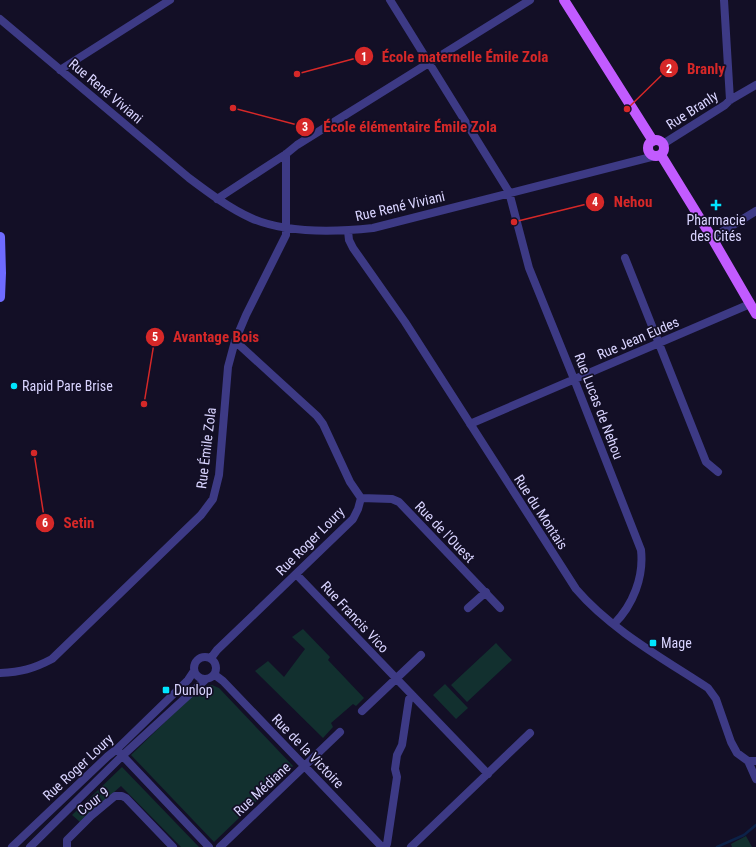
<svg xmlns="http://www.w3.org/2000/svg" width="756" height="847" font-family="'Roboto Condensed',sans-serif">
<rect width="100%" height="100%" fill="#130f26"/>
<path fill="#12302f" d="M303 629 330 657 328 660 364 698 356 706 353 704 331 723 333 727 323 738 255 671 268 661 284 677 305 649 292 637Z
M496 643 512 660 467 702 451 685Z
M445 684 468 708 456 719 433 695Z
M212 685 219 688 293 766 286 774 279 775 263 788 262 796 214 842 131 755 198 690 205 686Z
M122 767 199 847H181L121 786 80 822 72 815Z
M746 836 752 847H732L731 844Z"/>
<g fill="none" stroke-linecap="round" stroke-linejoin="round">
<path stroke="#0c2248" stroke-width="2.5" d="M717 847 744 835 756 825"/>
<path stroke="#3d3a85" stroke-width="8" d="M390 0 509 192 529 268 574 379 641 550C644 577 633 605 614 624
M724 0 730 100
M0 19 189 178C209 193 229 208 251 218 287 234 335 232 373 228L655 156
M60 70 170 0
M663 144 725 105 730 100 756 85
M217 199 286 154 297 145 530 0
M348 231 349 240 353 248 405 322 576 589C611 630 664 659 708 688L716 699 731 742 737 753 748 761H756
M712 238 756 211
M625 258 706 462 718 472
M470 424 750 304
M361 498 392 499 399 502 500 608
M296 574 488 774
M468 608 486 592
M194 668a11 11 0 1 1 22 0a11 11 0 1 1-22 0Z
M211 658 217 650 353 519 358 509 361 498 350 482 323 424 317 416 235 341
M0 673C21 672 33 669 52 659L201 515 213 499 219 475 228 367 235 341 246 315 286 235V154
M215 675 223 681 382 847
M362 711 421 655
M119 752 209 847
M748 761 756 779
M12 847 108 756 117 749 188 680 194 671
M30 847 122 756 205 680
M67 847V840L91 816 115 796H122L126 798 173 847
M220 847 340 732
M385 847 387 844 397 777 395 769 397 755 402 745 409 699 412 696
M411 847 530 733"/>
<path stroke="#6f6bff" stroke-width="10" d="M0 237 1 273 0 297"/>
<path stroke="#c25bff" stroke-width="10" d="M564 0 653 141
M648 148a8 8 0 1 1 16 0a8 8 0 1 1-16 0Z
M661 155 712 238 756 314"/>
</g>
<g fill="#00e5ff" stroke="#130f26" stroke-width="1.5">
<path d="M714 199h4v4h4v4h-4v4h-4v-4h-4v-4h4z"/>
<circle cx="14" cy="386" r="4"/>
<rect x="649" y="639" width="8" height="8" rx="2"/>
<rect x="162" y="686" width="8" height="8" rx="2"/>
</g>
<g text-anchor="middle" stroke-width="3.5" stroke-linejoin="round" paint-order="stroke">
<g font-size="14" fill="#d9d4ff" stroke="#130f26">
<text transform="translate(106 91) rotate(40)" y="5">Rue René Viviani</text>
<text transform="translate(692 110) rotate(-33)" y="5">Rue Branly</text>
<text transform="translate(400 206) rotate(-13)" y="5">Rue René Viviani</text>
<text transform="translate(638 338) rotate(-23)" y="5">Rue Jean Eudes</text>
<text transform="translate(599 406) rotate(69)" y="5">Rue Lucas de Nehou</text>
<text transform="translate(206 448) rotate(-83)" y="5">Rue Émile Zola</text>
<text transform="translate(541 512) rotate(57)" y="5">Rue du Montais</text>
<text transform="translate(445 532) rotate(46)" y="5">Rue de l'Ouest</text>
<text transform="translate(310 541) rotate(-45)" y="5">Rue Roger Loury</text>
<text transform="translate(355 617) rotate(47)" y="5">Rue Francis Vico</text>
<text transform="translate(308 751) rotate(46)" y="5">Rue de la Victoire</text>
<text transform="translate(78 767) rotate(-43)" y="5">Rue Roger Loury</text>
<text transform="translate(262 789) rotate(-43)" y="5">Rue Médiane</text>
<text transform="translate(93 801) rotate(-38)" y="5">Cour 9</text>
</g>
<g font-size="14" fill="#d9d4ff" stroke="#130f26" text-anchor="start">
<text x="716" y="225" text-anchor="middle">Pharmacie<tspan x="716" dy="16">des Cités</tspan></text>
<text x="22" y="391">Rapid Pare Brise</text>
<text x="661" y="648">Mage</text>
<text x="174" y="695">Dunlop</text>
</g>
</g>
<path fill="none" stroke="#d62828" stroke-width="1.5" d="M297 74L364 56M627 109L669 68M233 108L305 127M514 222L595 202M144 404L155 337M34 453L45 523"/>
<g fill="#d62828" stroke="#130f26" stroke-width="1.5">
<circle cx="297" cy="74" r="4"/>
<circle cx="627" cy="109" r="4"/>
<circle cx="233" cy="108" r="4"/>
<circle cx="514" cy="222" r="4"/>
<circle cx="144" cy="404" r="4"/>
<circle cx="34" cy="453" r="4"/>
<circle cx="364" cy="56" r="10"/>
<circle cx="669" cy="68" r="10"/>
<circle cx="305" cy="127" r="10"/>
<circle cx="595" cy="202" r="10"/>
<circle cx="155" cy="337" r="10"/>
<circle cx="45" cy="523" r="10"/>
</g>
<g font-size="12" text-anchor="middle" font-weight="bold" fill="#fff">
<text x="364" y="61">1</text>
<text x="669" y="73">2</text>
<text x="305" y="131">3</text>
<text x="595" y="206">4</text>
<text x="155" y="341">5</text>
<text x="45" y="527">6</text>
</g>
<g font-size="15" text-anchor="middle" font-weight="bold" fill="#d62828" stroke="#130f26" stroke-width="3.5" stroke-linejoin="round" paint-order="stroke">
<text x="465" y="62">École maternelle Émile Zola</text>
<text x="706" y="74">Branly</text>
<text x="410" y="132">École élémentaire Émile Zola</text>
<text x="633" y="207">Nehou</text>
<text x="216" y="342">Avantage Bois</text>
<text x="79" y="528">Setin</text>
</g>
</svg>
